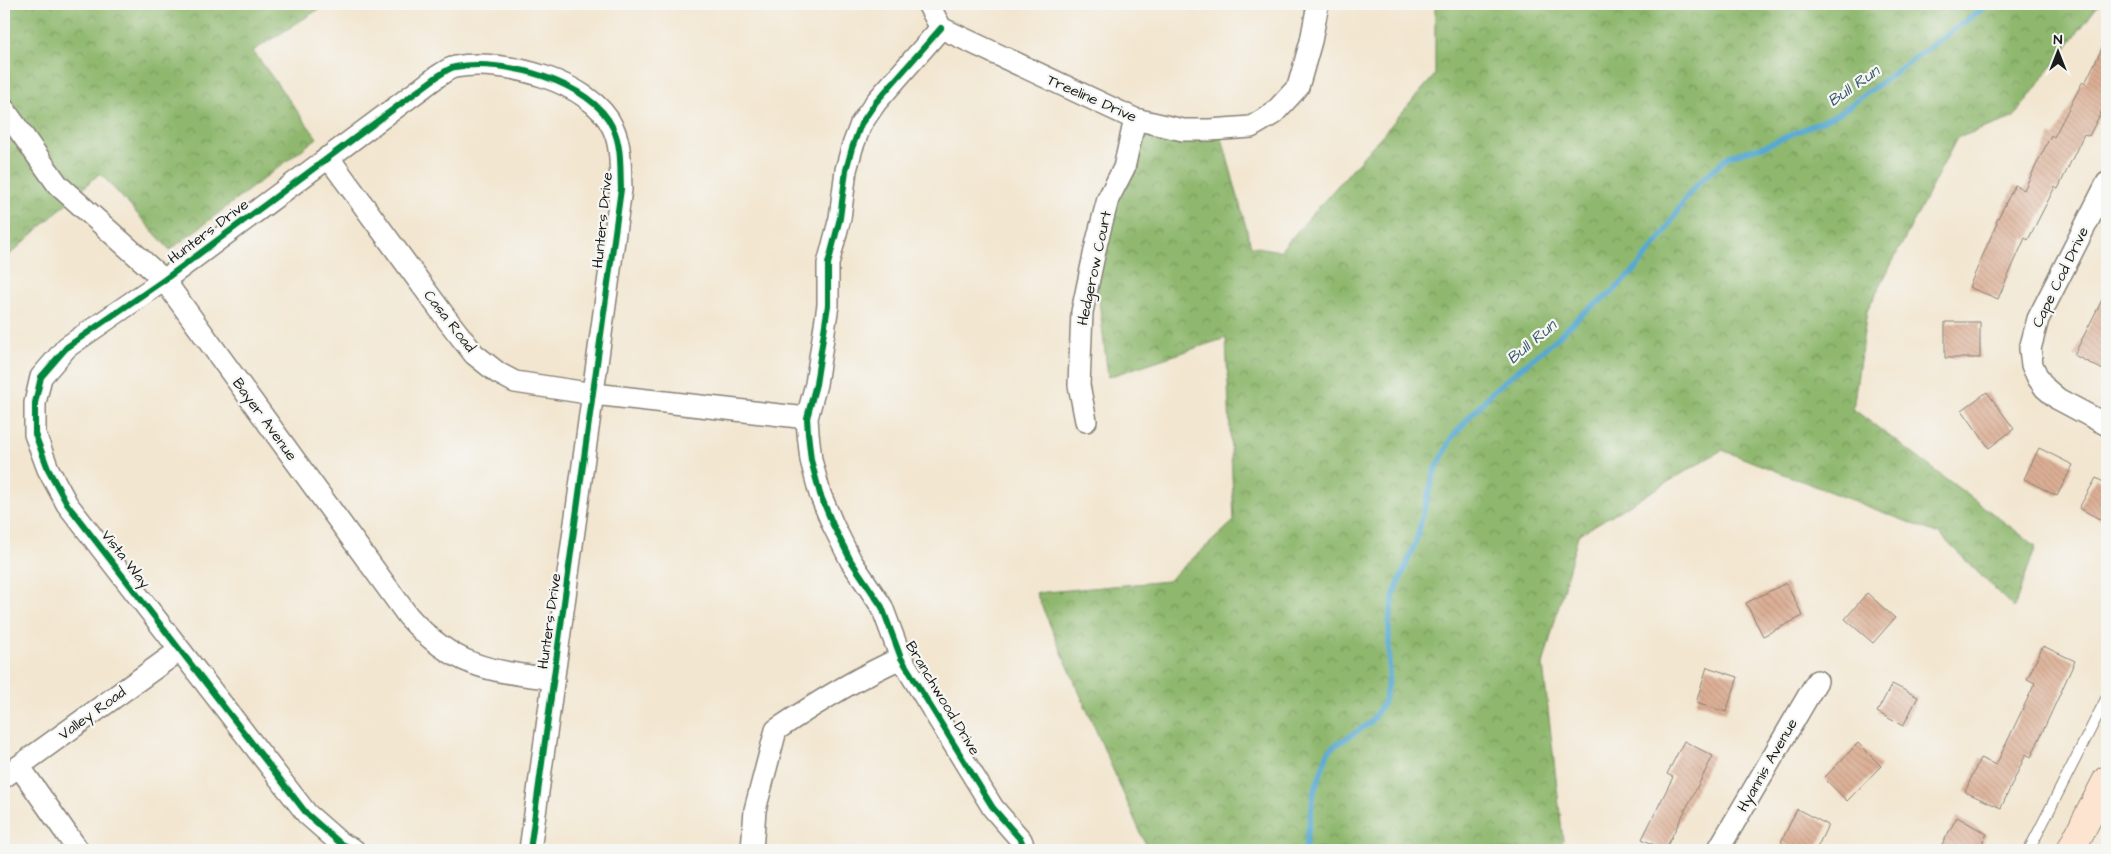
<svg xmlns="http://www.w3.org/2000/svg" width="2111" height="854" font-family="'Architects Daughter',sans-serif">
<defs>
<pattern id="forest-crowns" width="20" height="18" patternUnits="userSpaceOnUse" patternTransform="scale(1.25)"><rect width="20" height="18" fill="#8fb86e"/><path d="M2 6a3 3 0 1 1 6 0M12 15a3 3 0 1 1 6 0" fill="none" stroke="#74955a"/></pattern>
<pattern id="building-back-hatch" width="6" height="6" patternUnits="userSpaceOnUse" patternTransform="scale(1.25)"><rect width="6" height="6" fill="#dcaf95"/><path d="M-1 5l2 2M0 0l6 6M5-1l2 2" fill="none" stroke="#bc9680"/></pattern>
</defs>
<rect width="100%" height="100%" fill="#f6f6f2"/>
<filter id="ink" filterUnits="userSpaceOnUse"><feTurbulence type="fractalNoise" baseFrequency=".02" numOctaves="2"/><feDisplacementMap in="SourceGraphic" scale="10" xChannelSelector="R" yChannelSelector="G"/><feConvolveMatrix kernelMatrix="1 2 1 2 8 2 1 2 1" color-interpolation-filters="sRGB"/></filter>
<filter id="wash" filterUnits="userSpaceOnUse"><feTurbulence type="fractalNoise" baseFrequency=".0096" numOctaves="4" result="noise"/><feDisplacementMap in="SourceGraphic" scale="20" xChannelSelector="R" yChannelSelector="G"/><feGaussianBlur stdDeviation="1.12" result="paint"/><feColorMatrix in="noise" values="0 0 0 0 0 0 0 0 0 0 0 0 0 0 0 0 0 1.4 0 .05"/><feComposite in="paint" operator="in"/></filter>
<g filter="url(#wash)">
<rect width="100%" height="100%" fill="#f2e6d0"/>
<path fill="url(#forest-crowns)" stroke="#566a45" d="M4 4H327L253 51 317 138 170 250 100 173 4 260Z
M1435 4H2099L2013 118 1957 138 1867 311 1853 409 2036 546 2014 608 1939 534 1722 450 1578 535 1543 665 1563 840 1558 850H1148L1036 593 1168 581 1234 521 1226 338 1108 377 1092 240 1137 126 1222 138 1251 246 1280 251 1435 75Z"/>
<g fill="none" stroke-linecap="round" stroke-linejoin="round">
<path stroke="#57a9d2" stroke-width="5.5" d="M1305 850 1314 792 1327 755 1331 748 1370 723 1384 702 1389 677V622L1394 594 1416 541 1434 473 1451 439 1471 415 1494 390 1554 341 1583 313 1610 294 1634 271 1663 235 1685 199 1696 185 1729 156 1765 146 1838 114 1989 4"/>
</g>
<g id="blocks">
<path fill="url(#building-back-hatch)" d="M2107 38V101L2089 136 2084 134 2058 189 2055 187 2028 240 2025 238 1998 299 1969 287 1997 223 1996 222 2015 185 2024 190 2051 135 2054 137 2083 81 2085 83Z
M2107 290V372L2074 355Z
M1945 322H1980V358H1945Z
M1987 392 2014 429 1989 448 1962 410Z
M2039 448 2073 465 2057 496 2024 479Z
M2096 478 2107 484V523L2079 508Z
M1786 583 1803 616 1763 636 1746 603Z
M1867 593 1895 618 1873 643 1845 619Z
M2043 646 2075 661 2031 757 2026 754 2001 808 1965 792 1980 758 1996 765 2035 683 2027 679Z
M1707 667 1738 677 1726 712 1696 703Z
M1892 684 1918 697 1903 726 1877 712Z
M1684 741 1713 756 1665 850 1642 839 1673 777 1667 774Z
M1858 743 1881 766 1847 801 1824 778Z
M1797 809 1828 825 1816 850H1798L1781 842Z
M1957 817 1987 834 1978 850H1939Z"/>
</g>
</g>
<g filter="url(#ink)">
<use href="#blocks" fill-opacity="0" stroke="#878176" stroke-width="1"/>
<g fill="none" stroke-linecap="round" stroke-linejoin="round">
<defs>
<path id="lane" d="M2029 850 2107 697"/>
<path id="street" d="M928 4 941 28 1135 119 1183 130H1210L1251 127 1273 114 1298 87 1311 41 1318 4
M941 28 876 102 861 124 852 148 846 170 840 218 828 264V305L816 384 807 418 808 433 811 460 820 494 833 525 851 561 882 607 901 658 993 808 1021 840 1025 850
M4 109 58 185 164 280 408 616C453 667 489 671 554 679
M328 157 446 318 474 354 498 373 515 382 594 394 807 418
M2107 183 2038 319 2030 349 2032 365 2038 378 2045 388 2058 399 2107 425
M1086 421 1079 385 1082 312 1097 241 1108 199 1124 168 1135 119
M19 766 78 850
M4 777 180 650
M354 850 340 843 307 814 67 504 48 469 35 434V403L41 377 67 347 164 280 438 76C443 73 449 68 455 67 502 58 592 81 613 128 622 147 620 169 621 189L530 850
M752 850 755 810 776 730C816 703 856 678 901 658
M1718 850 1817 681"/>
<path id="secondary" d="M2071 850 2107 780"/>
</defs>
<use href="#lane" stroke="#878176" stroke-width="12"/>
<use href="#street" stroke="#878176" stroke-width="24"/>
<use href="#secondary" stroke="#878176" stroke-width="30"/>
<use href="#lane" stroke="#fff" stroke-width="10"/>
<use href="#street" stroke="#fff" stroke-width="21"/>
<use href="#secondary" stroke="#fde4d1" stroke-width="28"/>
<defs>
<path id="cycleway" d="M941 28 876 102 861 124 852 148 846 170 840 218 828 264V305L816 384 807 418 808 433 811 460 820 494 833 525 851 561 882 607 901 658 993 808 1021 840 1025 850
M354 850 340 843 307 814 67 504 48 469 35 434V403L41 377 67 347 164 280 438 76C443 73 449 68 455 67 502 58 592 81 613 128 622 147 620 169 621 189L530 850"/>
</defs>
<use href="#cycleway" stroke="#f6f6f2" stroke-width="9"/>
<use href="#cycleway" stroke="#00873e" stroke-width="6"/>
</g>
</g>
<g text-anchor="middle" stroke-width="4.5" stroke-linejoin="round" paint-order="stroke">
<g font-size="15" fill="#1c1c1c" stroke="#f6f6f2">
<text transform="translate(1092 98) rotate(24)" y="5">Treeline Drive</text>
<text transform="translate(602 220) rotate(-84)" y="5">Hunters Drive</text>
<text transform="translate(208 231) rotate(-37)" y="5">Hunters Drive</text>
<text transform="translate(1094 268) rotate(-78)" y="5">Hedgerow Court</text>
<text transform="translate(2060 277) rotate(-64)" y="5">Cape Cod Drive</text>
<text transform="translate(450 321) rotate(52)" y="5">Casa Road</text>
<text transform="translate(265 419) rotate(54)" y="5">Bayer Avenue</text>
<text transform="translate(126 559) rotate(52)" y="5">Vista Way</text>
<text transform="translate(549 621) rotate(-82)" y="5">Hunters Drive</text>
<text transform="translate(943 698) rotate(59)" y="5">Branchwood Drive</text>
<text transform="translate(92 713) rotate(-36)" y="5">Valley Road</text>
<text transform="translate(1767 765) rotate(-60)" y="5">Hyannis Avenue</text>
</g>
<g font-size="16" font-style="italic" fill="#375b6e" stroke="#f6f6f2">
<text transform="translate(1853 85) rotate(-35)" y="6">Bull Run</text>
<text transform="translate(1531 341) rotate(-40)" y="6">Bull Run</text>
</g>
</g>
<rect width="2111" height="854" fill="none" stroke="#f6f6f2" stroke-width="20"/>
<g transform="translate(2058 52)" stroke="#f6f6f2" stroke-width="4" paint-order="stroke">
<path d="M0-4L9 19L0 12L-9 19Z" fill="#1c1c1c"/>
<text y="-8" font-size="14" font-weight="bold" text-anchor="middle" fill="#1c1c1c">N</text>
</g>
</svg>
